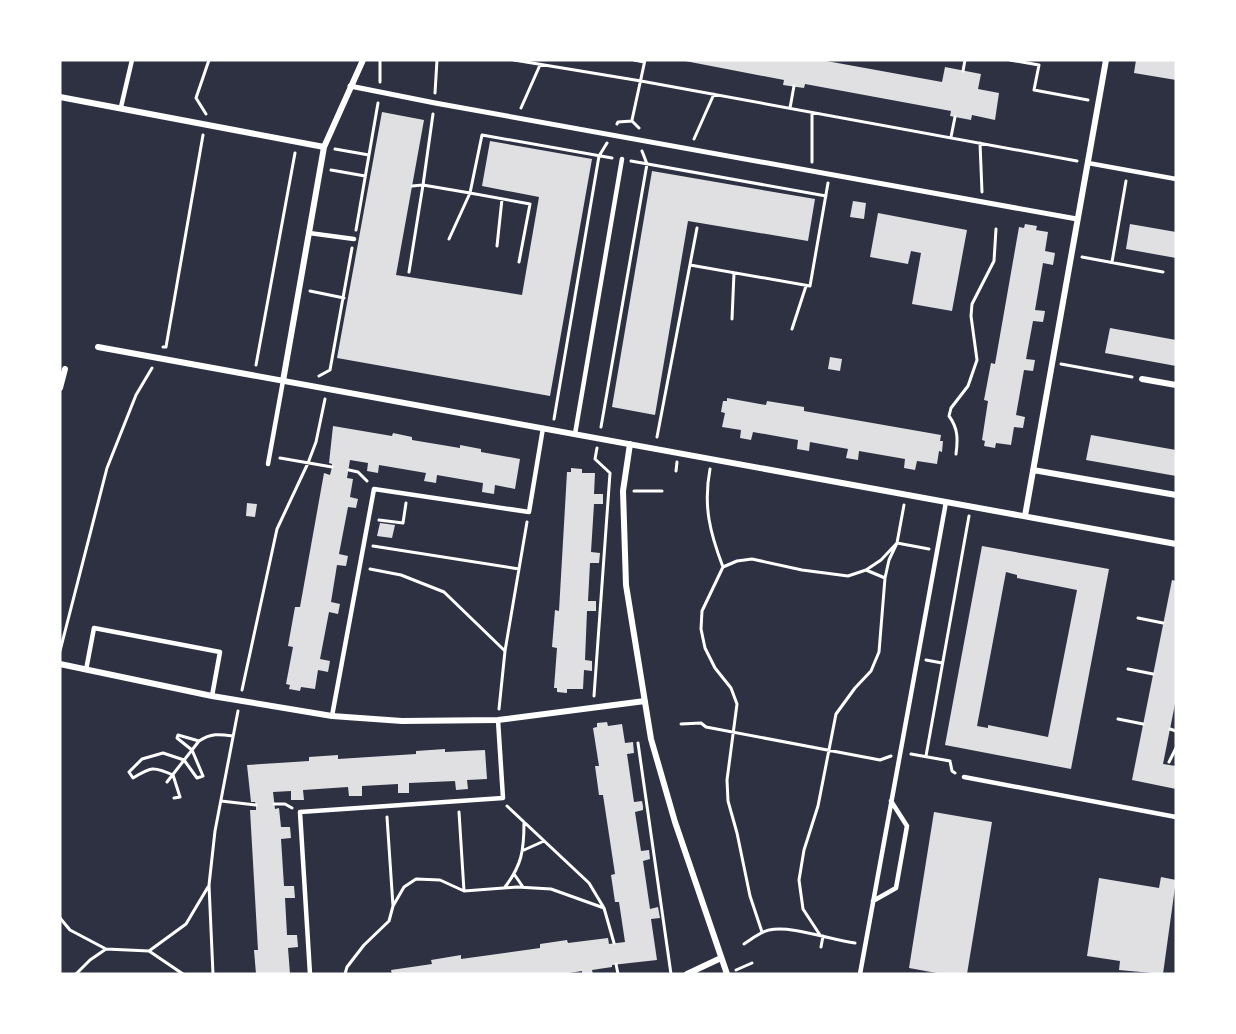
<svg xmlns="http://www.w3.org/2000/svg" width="1236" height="1034" font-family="'IBM Plex Sans',sans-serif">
<rect width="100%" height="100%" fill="#2d3142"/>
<path fill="#e0e0e3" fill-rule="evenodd" d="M680 60H821L942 82 945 67 981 74 978 89 999 93 995 120 972 115 971 120 950 116 951 111 805 84 804 88 783 85 784 80Z
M1136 60H1176V80L1134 73Z
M382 112 424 120 396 275 522 295 539 197 482 186 490 141 592 159 550 396 337 358Z
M652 171 815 199 808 241 688 221 655 415 612 407Z
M853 201 866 203 864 219 850 217Z
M878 213 967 230 952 311 912 304 921 253 911 251 908 264 870 257Z
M1025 224 1037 226 1036 230 1048 232 1045 251 1055 253 1053 265 1043 263 1035 310 1045 311 1044 317 1043 322 1033 321 1026 359 1035 360 1034 366 1033 371 1024 370 1016 415 1025 417 1023 428 1014 427 1011 445 996 443 995 448 984 446 985 441 982 440 988 401 984 400 991 363 995 364 1019 227 1024 228Z
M1130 224 1176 232V258L1126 249Z
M1110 328 1176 340V366L1105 353Z
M830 357 842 359 840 371 828 369Z
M727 398 766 405 767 401 804 407V411L941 435 940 441H943L942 452 939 451 937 464 917 461 915 470 904 468 905 459 859 451 858 460 846 458 848 449 810 442 809 451 797 449 798 440 753 432 751 440 740 438 741 430 722 427 725 413 721 412 723 401H727Z
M333 426 392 436 393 433 412 437V440L460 448V445L481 449V452L520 459 515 489 495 485 494 494 482 492 483 483 437 475 436 483 424 481 426 473 379 465 378 473 367 471 368 463 350 460 347 478 353 479 350 497 358 499 356 508 348 507 339 554 348 556 346 566 337 565 331 602 340 604 338 614 329 612 320 659 330 661 328 672 318 670 315 689 301 687 300 691 289 689 290 685 286 684 293 647 288 646 295 607H300L324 473 330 475 332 467V464L329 463Z
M1091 435 1176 450V476L1086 460Z
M571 468 582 469V473H595L594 494H603V504H594L591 552 600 553 599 563H590L588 601H596V611H587L585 660 592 661V671L584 670 583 689H567V693L557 692V688H554L557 648 552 647 555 610 559 611 567 472H571Z
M247 503 257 504 255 517 246 516Z
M380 523 395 525 392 538 377 536Z
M982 546 1109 569 1071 769 945 745ZM1006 572 1017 575V578L1077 590 1048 737 988 725V728L977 726Z
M1172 580 1176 581V699L1163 764 1176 766V789L1132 780Z
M607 722 608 726 622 724 625 743 633 742 634 753 627 754 634 802 642 801 643 806V810L635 812 641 851 649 850 650 859 643 861 650 909 658 907 660 918 651 919 657 960 612 965V967L592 970 593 974H582V971L563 974H392L391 970 432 964 431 960 461 955V959L540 948V944L567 940 568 943 608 938 609 944 625 942 619 902H615L611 875 615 874 603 795H599L595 766H599L593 728 597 727V723Z
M445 749V752L485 750 487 779 467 780 468 789 456 790 455 781 409 783V793H398V784L362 786V796H349L348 787 303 790 304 800H291V791L273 792 275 809 279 808 281 827H290L291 838 281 839 284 886H294L295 898H285L287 935H297L298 947 288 948 290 974H256L254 950H258L250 810H256V805L255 802H251L247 765 309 761V757L338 755V759L416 754V751Z
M934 812 992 822 967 974H942L909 968Z
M1161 877 1176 880 1163 974 1119 970 1120 961 1087 956 1099 878 1159 888Z"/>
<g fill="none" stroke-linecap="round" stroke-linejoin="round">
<path stroke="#fff" stroke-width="3" d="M514 60 641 81 1077 161
M634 60 644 62
M1010 60 1039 65 1034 90 1088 100
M963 71 965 60
M380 82V60
M435 93 437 60
M521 108 540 65
M790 108 794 86
M812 113V162
M206 114 196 98 209 60
M632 120 645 60
M617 124 618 122 632 121 639 128
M951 137 955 117
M694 139 714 94
M980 143 982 192
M335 149 369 155
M631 161 826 196
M331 170 365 176
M412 186 423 185 433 114
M356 230 378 103
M497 246 502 199
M1082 257 1163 272
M519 262 530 204 470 193 482 135 612 158
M1112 262 1126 181
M690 265 810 286 828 183
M409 272 423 185 470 193 449 239
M310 291 344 298
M732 319 734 273
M792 329 806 286
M163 347H166L203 135
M1061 364 1132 377
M256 365 295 153
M319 376 330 370 352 248
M554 419 599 156 607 143
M601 427 647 164 642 151
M657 437 697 228
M956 454C958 439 958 428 949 416L951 408 968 386 977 360 971 316 972 304 994 261 996 229
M280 458 332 467
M710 469C703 506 710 533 723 567L702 611 701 629 705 648 715 668 731 688 737 704 727 780 728 801 737 833 750 896 762 932
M349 470 358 472 367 481
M676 471 677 462
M634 491H662
M379 520 403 523 406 503
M373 546 519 569
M723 567 737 561 752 559 802 570 848 576 866 570 885 578
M370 569 401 575 444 592 505 651
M866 570 881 560 897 543 929 549
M1138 618 1163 623
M60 651 107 468 136 395 152 368
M926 660 942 663
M1128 669 1153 674
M242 690 277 529 308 463 316 442 325 399
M594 696 610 473 595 459 597 448
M499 709 505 651 527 522
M1118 719 1143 724
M681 724 701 723 706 727 880 760 891 756
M1170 729 1176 731
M638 743 671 974
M911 754 950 761 952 771 955 773
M926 756 969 516
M1169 762 1176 748
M167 782 199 741
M174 798 180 797 173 775C153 766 151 767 133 778L129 772 142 759 163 753 184 760 197 778 203 776 192 750 177 738 178 735 199 741C211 733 219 734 233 736
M221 801 256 805
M274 804H285L292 808
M507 806 589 883 604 908 614 943
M459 812 464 891
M387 817 393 906
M524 850 544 841
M514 874 523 887
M505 887C522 865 524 850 524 822
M60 918 70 930 106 949 149 951 186 924 208 887
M820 935 803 909 799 880 804 850 818 806 836 714 855 688 871 671 879 652 885 578 889 560 897 543 904 505
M744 944C752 939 760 932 769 930 791 925 831 940 855 943
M821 947 823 936
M149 951 183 974
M616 964 618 974
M736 970 752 963
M76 974 90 960 106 949
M213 974 209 885 215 831 238 711
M345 974 347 967 364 945 389 921 393 906 404 887 416 879 440 880 464 891 517 887 551 889 604 908"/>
<path stroke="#fff" stroke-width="4.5" d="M121 107 132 60
M1088 163 1176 179
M309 233 354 239
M575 434 622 159
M268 464 283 381
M86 670 94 628 220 652 212 696
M332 716 374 489 529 512 543 428
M964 777 1176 817
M873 901 896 888 907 826 891 801
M310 974 300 812 503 798 498 720
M860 974 946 502"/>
<path stroke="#fff" stroke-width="5" d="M350 86 435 103 1077 219"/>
<path stroke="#fff" stroke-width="6" d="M60 97 324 147
M98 347 1176 544
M1142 379 1176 385
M283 381 324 147 363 60
M60 388 65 369
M630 444 623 491 626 585 651 739 675 822 727 974
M1033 470 1176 495
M1025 516 1106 60
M60 664 212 696 332 716 402 721 498 720 645 701
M687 974 721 958"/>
</g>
<rect width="1236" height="1034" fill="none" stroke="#ffffff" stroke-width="123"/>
</svg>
